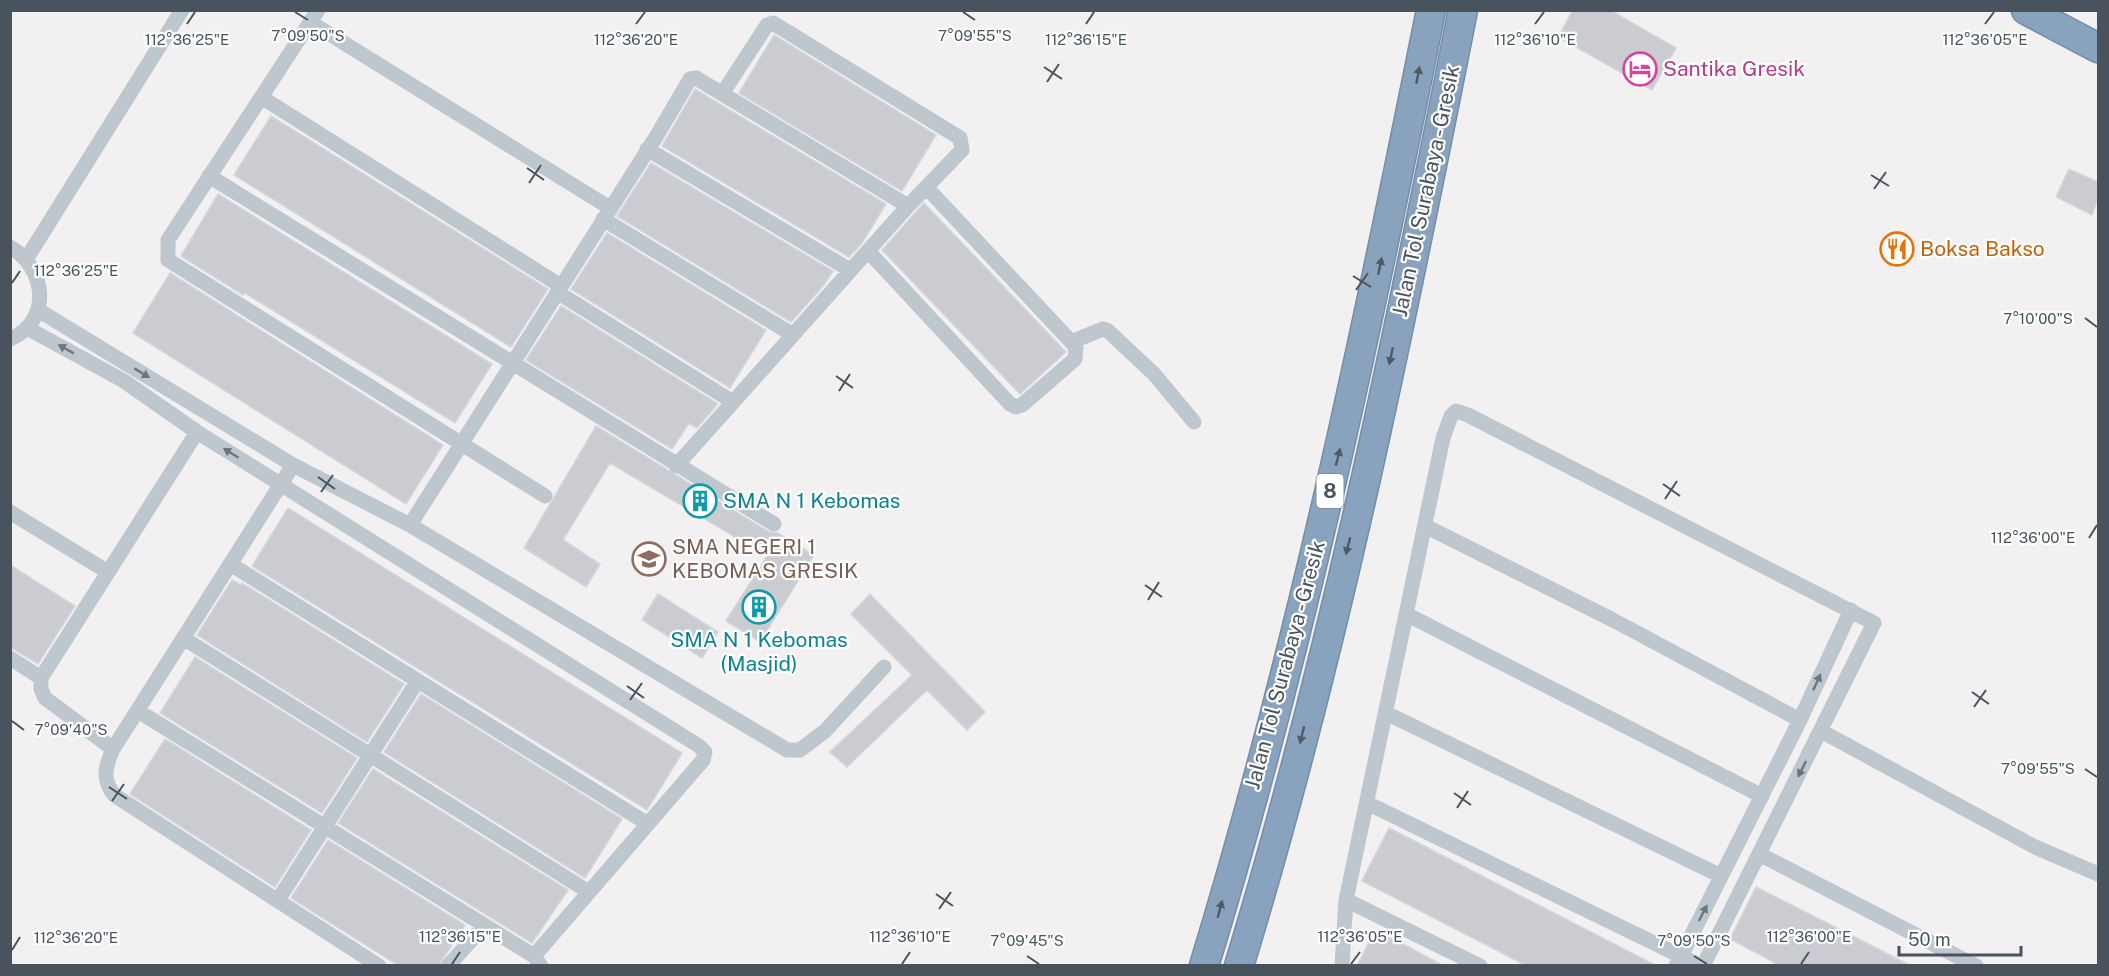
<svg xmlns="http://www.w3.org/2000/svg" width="2109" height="976" font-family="'Public Sans',sans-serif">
<rect width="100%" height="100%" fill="#f2f0f0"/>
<path fill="#caccd2" stroke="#d4d6db" stroke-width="1.5" d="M1573 10H1610L1676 48 1652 90 1558 37Z
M774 35 936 135 902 191 739 93Z
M695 89 886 204 862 243 849 257 662 146Z
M271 116 548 289 511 347 234 175Z
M651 163 833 271 824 285 791 322 617 216Z
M2069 169 2098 182V199L2092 215 2056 197Z
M218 194 492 364 455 423 245 293 243 295 181 256Z
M924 203 1066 352 1020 394 882 250Z
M607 233 766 330 730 388 571 289Z
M170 273 443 445 406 504 133 333Z
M561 306 718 404 697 428 689 423 672 449 526 360Z
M596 426 769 532 778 533 814 555 760 642 726 621 767 556 610 463 563 540 600 564 586 587 524 548Z
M288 508 682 753 647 810 252 566Z
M10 565 75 606 38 664 10 647Z
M232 580 241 585 242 583 404 684 367 742 197 635Z
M658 594 718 632 702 658 642 620Z
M870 594 985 712 967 730 927 690 847 767 830 752 912 675 851 614Z
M195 657 357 758 322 813 160 713Z
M421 694 622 819 585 878 384 752Z
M165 739 311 830 275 887 130 794Z
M373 769 568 890 532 943 338 823Z
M1389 828 1457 863 1657 966H1527L1436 919 1362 881Z
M328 840 465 925 438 966H399L291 898Z
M1756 887 1886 953 1911 966H1780L1768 959 1730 939Z
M1375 930 1405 945 1444 966H1357Z"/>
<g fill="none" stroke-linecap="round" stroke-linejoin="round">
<defs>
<path id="highway" d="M2026 10 2098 48
M1204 966C1300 652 1367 331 1431 10
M1239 966C1334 655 1400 329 1463 10"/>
</defs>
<use href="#highway" stroke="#748da9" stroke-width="31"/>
<path stroke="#bec7ce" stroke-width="15" d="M318 10 168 240V260L545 496
M310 22 610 208
M261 97 561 286
M647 149 850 270
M209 176 774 524
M603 219 793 335
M10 247C46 267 53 321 10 339
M868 251 1010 404 1016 407 1022 405 1075 359 1076 347 927 188
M27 258 182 10
M557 292 733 402
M38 310 293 465 410 525 787 750H800L825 731 884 667
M27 328 124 381 197 432 699 746 705 752 703 760 534 956
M1071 342 1103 329 1107 330 1154 374 1194 422
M293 465 113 749C105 767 102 779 114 795L379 966
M676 466 908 206 962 150 960 138 773 23 767 25 722 94
M10 512 108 572
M410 525 656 137 690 79 696 78 908 206
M1425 526 1613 620 1800 720
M230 564 648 824
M1406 614 1762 796
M183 638 589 892
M10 658 41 678
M138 711 534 956 541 966
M1386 713 1721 876
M1821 731 2035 847 2098 874
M113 749 45 698 41 689V678L197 432
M1367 803 1701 966
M1759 854 1976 966
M278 900 417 682
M1346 900 1480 966
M448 966 483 927
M1342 966 1346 900 1443 438 1451 416 1456 411 1468 415 1874 623 1703 966
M1676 966 1800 720 1851 610"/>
<use href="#highway" stroke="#89a2bd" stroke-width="28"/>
</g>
<defs><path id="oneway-solid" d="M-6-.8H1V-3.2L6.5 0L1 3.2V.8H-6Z" transform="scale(1.5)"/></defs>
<g fill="#4e5b67">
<use href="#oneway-solid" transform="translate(1418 75) rotate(-79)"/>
<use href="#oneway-solid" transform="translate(1380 266) rotate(-78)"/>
<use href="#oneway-solid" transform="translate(1391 356) rotate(102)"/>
<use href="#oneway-solid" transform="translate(1338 457) rotate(-76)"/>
<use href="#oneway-solid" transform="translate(1348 546) rotate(104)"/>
<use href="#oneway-solid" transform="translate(1302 735) rotate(104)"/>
<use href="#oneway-solid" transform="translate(1220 909) rotate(-75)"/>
</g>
<g fill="#6b767f">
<use href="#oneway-solid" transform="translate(66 349) rotate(-151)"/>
<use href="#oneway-solid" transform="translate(142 373) rotate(31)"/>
<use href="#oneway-solid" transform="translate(231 453) rotate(-148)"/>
<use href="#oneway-solid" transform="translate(1817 682) rotate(-65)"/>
<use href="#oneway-solid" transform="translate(1802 769) rotate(117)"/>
<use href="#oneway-solid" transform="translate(1703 913) rotate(-63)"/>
</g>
<path fill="none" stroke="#48535d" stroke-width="2" d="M295 12 308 20M963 12 975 20M187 24 195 12M636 24 645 12M1086 24 1094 12M1535 24 1544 12M1985 24 1994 12M1044 67 1062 79M1047 82 1059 64M527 168 544 180M1871 175 1889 186M529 183 541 165M1874 189 1886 172M1353 276 1371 287M12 283 20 271M1356 290 1368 273M2085 318 2097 327M836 376 853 388M839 391 850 374M318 477 335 489M1663 484 1680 496M321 492 333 475M1665 499 1677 481M2089 538 2097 525M1145 585 1162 597M1148 600 1159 582M627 686 644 698M1972 692 1989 704M630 700 642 683M1974 707 1986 690M12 721 24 730M2085 769 2097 777M109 787 127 799M1454 793 1471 805M112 801 124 784M1457 808 1468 791M936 894 953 906M939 909 951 892M12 950 20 937M1027 956 1039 964M1694 956 1707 964M452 964 460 952M902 964 910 952M1351 964 1360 952M1801 964 1809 952"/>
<defs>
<symbol id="hotel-ring" viewBox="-11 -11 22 22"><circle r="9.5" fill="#fff" stroke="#d1479c" stroke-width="1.5"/><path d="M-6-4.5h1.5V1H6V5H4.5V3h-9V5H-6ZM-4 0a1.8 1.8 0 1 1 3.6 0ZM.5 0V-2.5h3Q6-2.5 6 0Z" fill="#d1479c"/></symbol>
<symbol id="restaurant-ring" viewBox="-11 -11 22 22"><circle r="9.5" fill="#fff" stroke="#e8710a" stroke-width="1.5"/><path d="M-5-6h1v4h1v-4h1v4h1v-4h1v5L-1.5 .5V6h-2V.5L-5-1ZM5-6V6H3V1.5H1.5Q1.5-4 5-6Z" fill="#e8710a"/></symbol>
<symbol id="building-ring" viewBox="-11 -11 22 22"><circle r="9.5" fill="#fff" stroke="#0f9aa8" stroke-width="1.5"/><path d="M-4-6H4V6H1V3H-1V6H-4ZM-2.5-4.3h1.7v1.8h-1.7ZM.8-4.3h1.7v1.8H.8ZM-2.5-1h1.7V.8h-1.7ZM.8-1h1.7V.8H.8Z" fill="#0f9aa8"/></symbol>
<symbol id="school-ring" viewBox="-11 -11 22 22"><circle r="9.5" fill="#fff" stroke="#8d6e63" stroke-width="1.5"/><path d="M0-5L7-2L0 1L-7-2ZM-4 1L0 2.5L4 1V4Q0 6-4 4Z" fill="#8d6e63"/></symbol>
</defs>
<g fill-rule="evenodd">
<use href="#hotel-ring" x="1621" y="50" width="38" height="38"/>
<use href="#restaurant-ring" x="1878" y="230" width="38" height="38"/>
<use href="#building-ring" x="681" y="482" width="38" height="38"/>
<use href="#school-ring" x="630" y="540" width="38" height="38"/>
<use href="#building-ring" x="740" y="588" width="38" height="38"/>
</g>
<g text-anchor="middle" stroke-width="4.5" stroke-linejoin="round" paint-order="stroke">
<rect fill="#fff" stroke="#7f878e" stroke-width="1.5" x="1316.5" y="474" width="27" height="34" rx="4.5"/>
<g font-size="20" font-weight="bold" fill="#48535d">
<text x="1330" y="498">8</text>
</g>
<g font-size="21" fill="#b23c85" stroke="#fff" text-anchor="start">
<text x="1663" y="76">Santika Gresik</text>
</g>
<g font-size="21" fill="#48535d" stroke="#fff">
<text transform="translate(1426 191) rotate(-78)" y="7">Jalan Tol Surabaya - Gresik</text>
<text transform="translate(1285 665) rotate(-75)" y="7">Jalan Tol Surabaya - Gresik</text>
</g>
<g font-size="21" fill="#c56008" stroke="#fff" text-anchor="start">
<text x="1920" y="256">Boksa Bakso</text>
</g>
<g font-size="21" fill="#0d838f" stroke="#fff" text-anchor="start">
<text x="723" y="508">SMA N 1 Kebomas</text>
<text x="759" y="647" text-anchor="middle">SMA N 1 Kebomas<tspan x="759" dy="24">(Masjid)</tspan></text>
</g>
<g font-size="21" fill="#785e54" stroke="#fff" text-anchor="start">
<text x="672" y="554">SMA NEGERI 1<tspan x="672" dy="24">KEBOMAS GRESIK</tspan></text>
</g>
</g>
<g font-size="15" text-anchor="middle" fill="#48535d" stroke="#fff" stroke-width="4.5" stroke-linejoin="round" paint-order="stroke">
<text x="308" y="41">7°09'50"S</text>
<text x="975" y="41">7°09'55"S</text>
<text x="187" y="45">112°36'25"E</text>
<text x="636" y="45">112°36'20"E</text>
<text x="1086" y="45">112°36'15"E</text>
<text x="1535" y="45">112°36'10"E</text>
<text x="1985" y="45">112°36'05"E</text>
<text x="76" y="276">112°36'25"E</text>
<text x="2038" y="324">7°10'00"S</text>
<text x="2033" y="543">112°36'00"E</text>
<text x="71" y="735">7°09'40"S</text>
<text x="2038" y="774">7°09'55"S</text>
<text x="460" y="942">112°36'15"E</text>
<text x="910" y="942">112°36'10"E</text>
<text x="1360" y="942">112°36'05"E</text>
<text x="1809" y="942">112°36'00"E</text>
<text x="76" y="943">112°36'20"E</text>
<text x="1027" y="946">7°09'45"S</text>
<text x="1694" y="946">7°09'50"S</text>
</g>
<rect width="2109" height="976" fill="none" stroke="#48535d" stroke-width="24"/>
<path d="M1899 946v9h122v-9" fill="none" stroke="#48535d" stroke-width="3"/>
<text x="1908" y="946" font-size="18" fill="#48535d" stroke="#ffffff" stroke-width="4.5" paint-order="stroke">50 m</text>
</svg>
